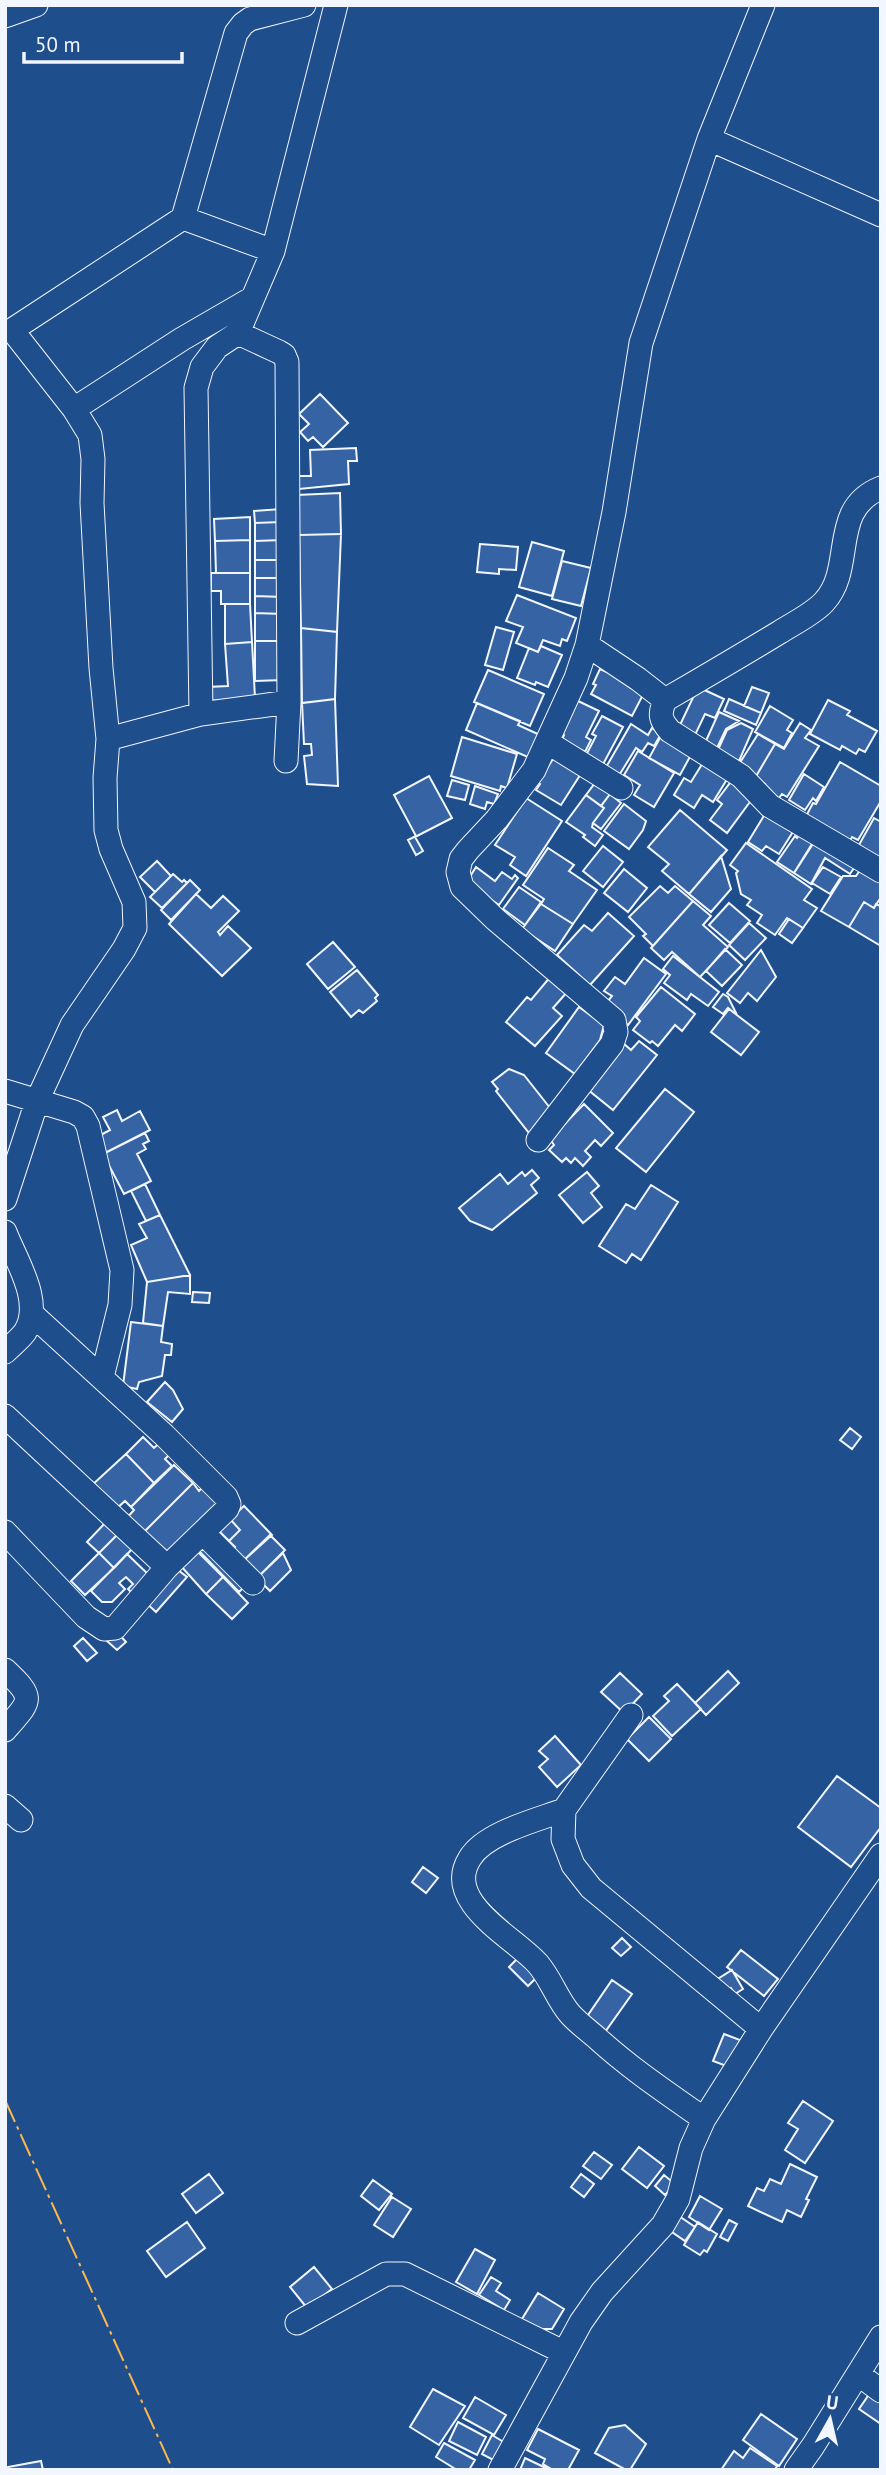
<svg xmlns="http://www.w3.org/2000/svg" width="886" height="2475" font-family="'PT Sans',sans-serif">
<rect width="100%" height="100%" fill="#1f4e8c"/>
<path fill="#3563a3" stroke="#f2f6ff" stroke-width="2" d="M320 394 348 423 323 447 313 437 308 441 300 432 309 424 299 414Z
M356 448 357 461H348L349 484 299 489 298 476H311L310 450Z
M340 493 341 534 299 535 297 495Z
M281 509V522L255 523 254 511Z
M250 517V540L215 541 214 519Z
M281 522 282 540 255 541V523Z
M341 534 337 632 301 628 299 535Z
M250 540V573H216L215 541Z
M282 540 283 560H255V541Z
M532 542 564 551 552 596 519 587Z
M480 544 518 547 516 570 499 569V574L477 572Z
M255 560H283V578H255Z
M562 561 591 568 581 606 552 599Z
M211 573H250V604H221V591H211Z
M255 578H283V597L255 596Z
M517 595 576 618 567 641 562 639 560 646 543 640 538 652 516 643 523 627 506 621Z
M255 596 283 597V614L255 613Z
M225 604H250L252 642 225 644Z
M255 613 283 614 282 641H255Z
M496 627 514 632 503 670 485 665Z
M301 628 337 632 335 699 302 703Z
M255 641H282L283 680 255 681Z
M252 642 255 698 208 701 207 687 228 686 225 644Z
M541 646 562 655 548 687 536 682 535 685 517 678 529 648 538 652Z
M600 669 646 689 632 716 591 694 596 685 593 684Z
M488 670 544 694 530 726 474 702Z
M698 687 724 699 715 718 705 714 695 735 679 727Z
M752 687 769 693 761 713 744 706Z
M335 699 338 786 307 784 304 756 312 755 311 744H304L302 703Z
M729 699 761 713 756 725 724 711Z
M576 700 599 711 586 737 591 740 585 752 562 740 564 735 559 733Z
M828 700 850 711 847 715 877 731 865 752 859 749 856 754 842 746 840 750 810 734Z
M477 703 520 721 518 725 540 735 530 758 466 730Z
M770 706 793 720 787 730 792 733 784 748 755 732Z
M719 712 739 721 726 729 717 748 705 743Z
M602 716 623 727 601 768 584 759 596 736 592 734Z
M741 723 753 729 739 761 717 752 727 730Z
M800 723 811 730 805 738 819 746 787 797 782 794 779 798 762 788 765 784 755 778 775 744 784 749Z
M631 724 648 735 652 728 661 734 654 746 648 743 642 752 636 748 618 777 605 769Z
M758 734 775 744 755 778 736 769Z
M661 736 692 753 680 775 649 758Z
M462 737 517 754 507 788 501 786 500 791 451 776Z
M638 751 674 773 654 807 634 795 640 785 624 775Z
M555 756 582 772 561 805 536 790 540 784 534 780 547 768Z
M704 761 729 776 713 802 702 795 694 808 674 795 684 778 691 782Z
M840 762 881 786V801L858 840 852 837 849 842 804 820 813 803 816 804Z
M804 774 824 787 816 801 813 798 805 810 789 800Z
M429 776 452 818 415 837 423 851 416 855 408 840 416 836 394 795Z
M733 779 755 795 727 833 710 820 722 804 717 800Z
M452 780 469 785 465 800 447 796Z
M595 783 610 794 601 806 586 795Z
M475 786 498 794 494 804 487 802 485 809 470 804Z
M610 794 621 803 601 829 593 823 604 808 601 806Z
M586 795 604 808 593 823 592 827 603 835 595 846 583 837 585 835 566 822Z
M526 798 562 821 526 876 510 865 515 857 495 845Z
M624 804 646 821 643 830 629 849 604 831Z
M768 809 796 827 779 854 766 846 762 851 748 842Z
M680 810 727 850 689 894 662 871 669 864 648 847Z
M874 818 881 822V859L855 852Z
M802 830 816 839 794 873 777 862 795 836 797 838Z
M817 836 858 862 850 874 825 858 811 884 794 873Z
M746 843 812 889 804 900 817 908 803 928 787 918 775 935 757 923 762 915 747 905 751 900 741 894 736 873 738 871 730 865Z
M603 846 623 862 603 887 583 871Z
M548 848 574 865 569 871 597 890 573 924 541 904 544 899 523 885Z
M721 856 731 889 711 912 689 894Z
M157 861 171 876 155 892 140 877Z
M865 863 881 881V897L874 908 864 902 849 927 821 911 843 876H856Z
M476 867 495 881 502 872 512 879 515 875 518 878 499 905 466 883Z
M823 867 841 877 830 894 812 883Z
M624 869 647 888 628 912 604 893Z
M173 874 182 882 184 880 187 883 162 908 150 897Z
M190 880 200 890 171 920 161 910Z
M660 886 668 893 675 886 693 901 653 946 643 936 646 934 629 917Z
M519 887 541 902 525 925 503 909Z
M196 894 211 908 223 896 239 911 218 932 220 935 228 926 251 948 222 976 169 924Z
M693 901 711 916 703 925 728 947 700 977 672 952 664 960 651 948Z
M864 902 874 908 876 904 880 906 881 905V946L849 927Z
M729 903 750 921 730 943 709 925Z
M541 904 573 924 555 951 522 929Z
M608 913 634 936 590 985 557 955 584 925 592 931Z
M789 919 803 928 792 943 779 934Z
M749 923 766 938 745 960 729 945Z
M333 942 355 967 328 989 307 964Z
M725 949 742 965 722 986 706 971Z
M761 950 776 977 757 1001 748 993 740 1003 727 993Z
M673 956 719 992 708 1006 691 994 687 1000 664 983 670 975 663 969Z
M644 958 666 974 628 1025 603 1007 612 996 604 991 615 977 625 984Z
M357 970 378 995 375 998 377 1001 363 1013 359 1010 351 1017 330 992Z
M551 976 568 991 553 1008 562 1016 535 1046 506 1022 527 997 531 1000Z
M661 987 695 1014 682 1031 675 1025 658 1046 652 1041 650 1043 633 1030 640 1021 636 1017Z
M723 994 728 997 737 1015 728 1008 723 1014 713 1007Z
M579 1007 604 1025 600 1040 575 1074 546 1053Z
M729 1009 759 1032 741 1055 711 1032Z
M639 1041 657 1055 613 1110 587 1089 623 1043 631 1050Z
M509 1069 524 1075 554 1113 529 1133 496 1091 498 1089 492 1082Z
M665 1089 694 1112 646 1172 616 1148Z
M584 1104 613 1133 601 1146 595 1140 585 1151 591 1157 583 1166 575 1158 571 1163 566 1158 562 1162 549 1150 554 1145 550 1139Z
M117 1110 122 1121 140 1111 150 1130 103 1154 95 1138 110 1130 103 1117Z
M145 1133 149 1141 143 1144 146 1149 137 1154 151 1181 124 1194 103 1154Z
M532 1170 539 1178 531 1185 537 1193 492 1230 470 1221 459 1208 500 1174 508 1184 522 1172 525 1176Z
M587 1172 599 1186 591 1193 602 1207 583 1223 559 1195Z
M145 1184 160 1215 146 1221 131 1191Z
M651 1185 678 1202 641 1260 632 1254 626 1263 599 1246 626 1204 635 1209Z
M160 1215 190 1275 147 1282 131 1245 147 1238 139 1224Z
M190 1275V1294L168 1292 163 1326 143 1323 147 1282Z
M193 1292 210 1293 209 1303 192 1302Z
M131 1322 163 1326 161 1342 172 1344 171 1355H165L162 1376 139 1382 137 1389 123 1386Z
M165 1382 173 1390 183 1409 172 1422 147 1402Z
M850 1428 861 1437 852 1449 840 1440Z
M143 1437 154 1448 163 1440 173 1451 165 1459 172 1466 154 1483 126 1454Z
M126 1454 154 1483 131 1507 125 1501 115 1510 91 1486Z
M174 1465 193 1483 140 1536 124 1521 134 1510 131 1507Z
M193 1483 199 1491 206 1484 219 1504 165 1559 140 1536Z
M244 1506 272 1535 242 1562 230 1551 235 1547 229 1541 240 1530 230 1519Z
M230 1519 240 1530 229 1541 218 1530Z
M107 1521 119 1533 99 1553 87 1542Z
M119 1533 134 1547 114 1568 99 1553Z
M270 1535 285 1550 257 1578 242 1562Z
M206 1544 246 1585 239 1592 199 1551Z
M196 1550 223 1577 206 1594 180 1565Z
M99 1553 114 1568 85 1595 71 1581Z
M283 1553 291 1570 270 1591 257 1578Z
M127 1554 149 1575 132 1593 128 1589 133 1584 126 1577 119 1583 125 1589 112 1602H102L91 1591Z
M174 1567 187 1577 156 1612 144 1601Z
M223 1577 248 1603 232 1619 206 1594Z
M117 1632 126 1642 117 1650 107 1641Z
M83 1638 97 1653 87 1661 74 1646Z
M728 1671 739 1683 706 1715 695 1703Z
M620 1673 642 1694 624 1713 601 1692Z
M677 1684 701 1709 672 1736 653 1716 669 1701 664 1696Z
M649 1717 671 1739 649 1761 627 1739Z
M555 1736 581 1765 557 1787 539 1767 548 1759 539 1751Z
M837 1776 881 1808V1827L851 1867 798 1827Z
M423 1867 438 1878 426 1893 412 1882Z
M622 1938 631 1947 621 1956 612 1948Z
M741 1950 778 1979 764 1996 727 1967Z
M522 1954 541 1973 528 1986 509 1967Z
M732 1970 743 1989 735 1994 731 1988 724 1992 716 1980Z
M612 1980 632 1994 605 2032 586 2018Z
M724 2034 740 2040 729 2067 713 2061Z
M803 2101 833 2121 805 2163 785 2150 798 2129 788 2123Z
M639 2147 664 2166 647 2188 622 2169Z
M594 2152 612 2165 601 2179 583 2166Z
M790 2164 817 2177 806 2199 809 2200 801 2217 787 2210 782 2222 748 2206 757 2188 764 2191 770 2179 781 2184Z
M209 2174 223 2193 196 2213 182 2194Z
M581 2174 594 2184 584 2197 571 2187Z
M664 2175 675 2184 665 2195 655 2186Z
M373 2180 392 2194 379 2210 361 2196Z
M700 2196 722 2209 709 2230 689 2217Z
M392 2197 411 2209 393 2237 374 2225Z
M679 2216 695 2227 685 2241 669 2230Z
M729 2220 737 2224 728 2241 720 2237Z
M187 2222 205 2248 166 2277 147 2251Z
M698 2222 717 2234 707 2252 704 2250 700 2255 684 2245Z
M475 2249 495 2260 477 2294 456 2282Z
M314 2267 332 2289 307 2308 290 2287Z
M491 2277 501 2283 496 2291 510 2300 504 2310 479 2295Z
M538 2293 564 2309 552 2329H540L522 2319Z
M433 2389 465 2406 439 2445 410 2427Z
M870 2393 881 2401V2424L859 2409Z
M475 2397 506 2415 494 2435 463 2418Z
M761 2414 797 2439 779 2466 743 2440Z
M458 2422 486 2437 477 2455 449 2441Z
M625 2425 646 2444 630 2470H626L595 2453 609 2428Z
M538 2429 579 2450 568 2470H553L543 2464 545 2459 527 2450Z
M492 2435 507 2444 497 2462 482 2454Z
M444 2443 475 2460 469 2470H457L436 2457Z
M750 2448 777 2466 775 2470H721L734 2451 743 2458Z
M525 2458 550 2470H520Z
M41 2461 43 2470H9L8 2467Z"/>
<g fill="none" stroke-linecap="round" stroke-linejoin="round">
<defs>
<path id="minor" d="M5 16 36 5
M709 139 881 215
M183 218 273 251
M238 333 279 352 284 355 287 362 289 702 286 761
M74 409 182 339 251 299
M881 488C828 509 856 568 824 602 813 614 794 623 780 632 742 655 703 678 665 700 659 714 660 720 670 731L741 776 770 806 881 871
M587 645 638 679 665 700
M201 714 196 388 202 367 217 347 238 333 273 251 336 5
M108 739 201 714 289 702
M547 742 621 788
M5 1091 74 1112 83 1117 88 1126 122 1270 120 1305 102 1377
M538 1140 612 1044 616 1032 614 1020 495 919 462 887 458 872 461 859 468 850 497 819 534 770 576 678 587 645 614 512 641 343 709 139 763 5
M5 1199 37 1101 72 1025 124 949 135 928 134 902 111 849 106 830 105 778 108 739 101 668 92 503 93 459 90 435 74 409 12 330 183 218 236 33 243 24 250 19 304 5
M5 1232C16 1261 44 1302 25 1332 20 1339 11 1346 5 1352
M5 1416 167 1567
M5 1532 86 1617 104 1629 115 1628 167 1567 227 1509 229 1504 226 1497 164 1435 32 1314
M203 1533 253 1583
M5 1670C36 1699 31 1700 5 1730
M631 1715 564 1810 563 1839 573 1865 591 1888 761 2029
M5 1806 21 1820
M564 1810C537 1820 485 1833 470 1858 442 1902 514 1937 538 1964 551 1979 557 1999 570 2014 578 2023 589 2031 598 2039 631 2069 667 2093 704 2119
M297 2323 386 2274H405L563 2352
M858 2374 881 2391
M500 2470 581 2322 602 2292 663 2225 678 2199 691 2148 704 2119 761 2029 881 1855
M796 2470 813 2446 881 2337"/>
</defs>
<use href="#minor" stroke="#f2f6ff" stroke-width="25"/>
<use href="#minor" stroke="#1f4e8c" stroke-width="23"/>
<path stroke="#ffb74d" stroke-width="2" stroke-dasharray="24 5 3.5 5" stroke-linecap="butt" d="M5 2100 173 2470"/>
</g>
<rect width="886" height="2475" fill="none" stroke="#f2f6ff" stroke-width="14"/>
<g transform="translate(830 2419) rotate(8)" stroke="#1f4e8c" stroke-width="5" paint-order="stroke">
<path d="M0-5L12 26L0 18L-12 26Z" fill="#f2f6ff"/>
<text y="-10" font-size="19" font-weight="bold" text-anchor="middle" fill="#f2f6ff">U</text>
</g>
<path d="M24 52v10h158v-10" fill="none" stroke="#f2f6ff" stroke-width="3.5"/>
<text x="35" y="52" font-size="21" fill="#f2f6ff" stroke="#1f4e8c" stroke-width="5" paint-order="stroke">50 m</text>
</svg>
